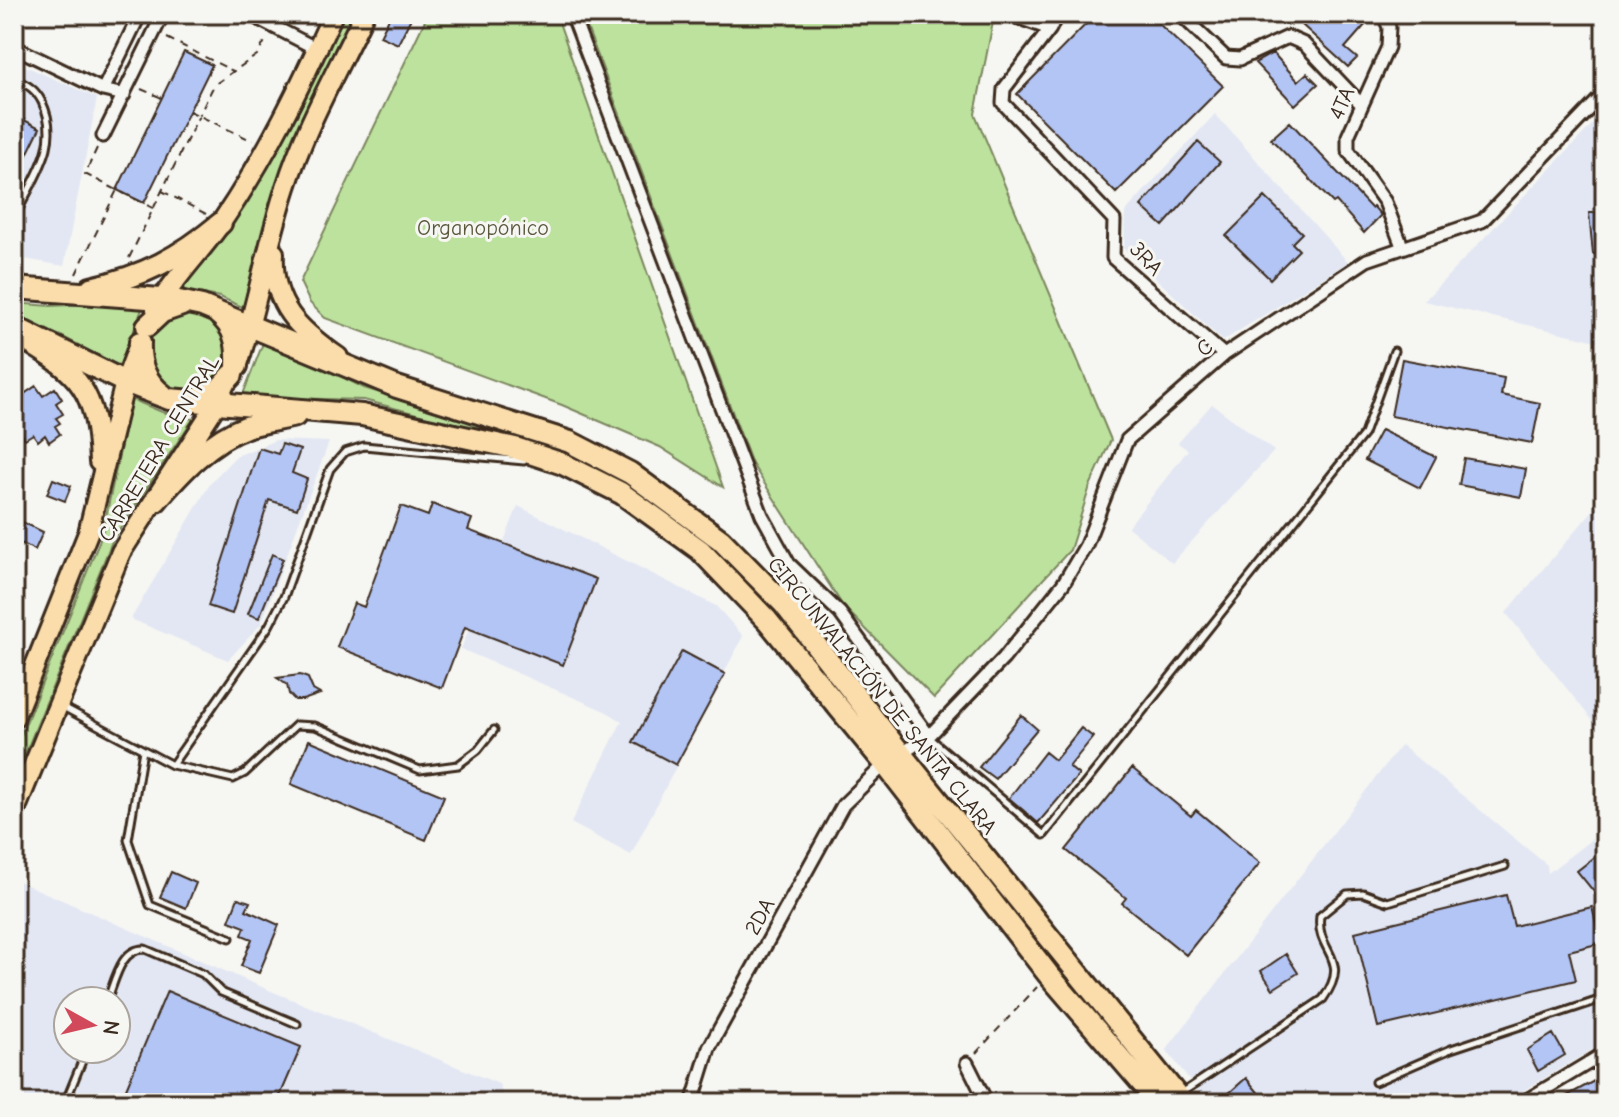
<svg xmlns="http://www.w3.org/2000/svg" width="1619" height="1117" font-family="'Comic Neue',sans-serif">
<rect width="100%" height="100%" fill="#f6f6f2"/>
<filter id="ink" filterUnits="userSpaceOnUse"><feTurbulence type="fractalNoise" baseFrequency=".0125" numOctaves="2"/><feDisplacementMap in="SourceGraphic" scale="16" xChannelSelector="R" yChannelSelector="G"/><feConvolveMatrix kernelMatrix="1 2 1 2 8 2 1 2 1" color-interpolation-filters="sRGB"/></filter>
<g filter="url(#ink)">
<path fill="#e2e7f3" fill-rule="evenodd" d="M14 61 97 98 64 266 14 257Z
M1605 111V343L1424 301Z
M1215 114 1348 262 1223 341 1124 249 1125 212Z
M1212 404 1274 451 1172 563 1128 527 1188 450 1178 443Z
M276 440 329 442 261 624 228 660 131 619 211 482 236 456Z
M1605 496V736L1506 613Z
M518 506 716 606 743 636 631 855 571 823 622 721 605 711 461 649Z
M1401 745 1547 865 1548 873 1605 829V1042L1503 1103H1208L1166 1050Z
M18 881 271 991 499 1084 506 1103H14V893ZM68 1001H116V1049H68Z"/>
<path fill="#bce29e" stroke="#7c865e" stroke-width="2" d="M343 14H356L286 161 264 225 249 310 220 297 179 290 223 236 275 156Z
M428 14H556L723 487 660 447 562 405 325 318 310 303 300 282Z
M582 14H970L993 22 975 114 1111 440 1090 486 1070 550 934 698 843 606 752 464Z
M145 301 120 367 63 337 14 317V303L51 306Z
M191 309C227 326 230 331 227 371L205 392 175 393 157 383 146 344 155 326Z
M265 338 364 388 521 435 552 450 364 400 242 397Z
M131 399 162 412 193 419 113 539 14 781V752L102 535Z"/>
<path fill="#b3c5f5" stroke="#3b2a1e" stroke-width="2" d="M391 14H413L398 44 380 36Z
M1096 14H1149L1223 86 1116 193 1017 94Z
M1290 14H1355L1366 24 1345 48 1357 58 1348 67Z
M184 52 212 65 144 203 117 190Z
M1273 53 1298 81 1307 73 1318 84 1295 105 1255 63Z
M14 115 40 128 14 181Z
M1290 122 1371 208 1373 206 1381 215 1364 233 1336 201 1333 203 1271 139Z
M1198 142 1220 162 1163 226 1141 206Z
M1265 197 1302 233 1292 243 1299 250 1270 279 1226 236Z
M1589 213H1605V254H1593Z
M1402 359 1504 378 1501 395 1540 403 1532 443 1391 416Z
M36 386 43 396 55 388 62 399 56 403 63 414 56 418 60 423 55 426 60 434 49 442 45 435 38 441 33 434 25 439 14 422V401Z
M1381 430 1436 457 1420 488 1365 460Z
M282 444 300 450 292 473 307 479 297 509 269 500 232 614 208 606 259 448 278 454Z
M1464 458 1526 469 1521 497 1459 485Z
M53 479 71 486 65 501 47 494Z
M432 504 472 519 468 530 596 579 563 665 465 627 442 688 337 647 354 603 364 607 401 506 428 516Z
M14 518 43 532 35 550 14 540Z
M272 554 283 559 259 618 248 614Z
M682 651 725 674 676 765 633 742Z
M300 675 308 678 313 690 320 694 303 700H295L289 694 287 685 277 678Z
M1021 715 1037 729 995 779 979 767Z
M1081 728 1093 737 1069 767 1079 775 1038 823 1009 798 1045 752 1055 760Z
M309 740 444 796 426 840 291 784Z
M1132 768 1191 816 1196 810 1260 863 1186 955 1122 903 1126 898 1066 850Z
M1605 849V892L1598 897 1577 871Z
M171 872 196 883 186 908 160 897Z
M1506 895 1514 926 1592 907 1601 943 1569 951 1576 980 1378 1027 1355 932Z
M238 898 250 902 246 910 279 925 259 973 241 966 252 939 242 935 245 927 229 921Z
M1286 954 1298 973 1273 989 1261 971Z
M167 991 301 1047 277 1103H120Z
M1553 1034 1565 1055 1538 1071 1527 1050Z
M1605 1075V1103H1554Z
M1246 1078 1267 1103H1218Z"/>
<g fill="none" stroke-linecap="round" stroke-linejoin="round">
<defs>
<path id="lane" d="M14 80C27 83 36 90 42 102 62 143 35 175 17 213L14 214
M63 707 172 765 269 626 284 597 330 469 345 452 364 446 524 461
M930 738 1044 835 1364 434 1394 351
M143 750 128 840 150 905 230 938
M172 765 233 779 245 773 296 725 315 726 420 770 458 765 478 750 494 730
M107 1001C115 982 120 948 145 949L203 974 221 992 297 1024
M1375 1082 1451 1049 1605 998
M1183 1092 1323 999C1353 957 1315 953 1320 916L1347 894 1363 893 1388 902 1505 866
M65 1103 87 1049"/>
<path id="street" d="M249 14 317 49
M572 14 762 515 789 564 784 603
M1008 14 1050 29
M1057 14 1050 29 1004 89 1003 103 1114 220 1113 258 1224 355
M1180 14 1226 58 1240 59 1288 37 1304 44 1361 104
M1383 14 1389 27 1388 47 1348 136V150L1385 202 1402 246
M14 47 103 90 124 95
M103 90 140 14
M103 136 163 14
M789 564 840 613 929 736
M967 1063 987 1103
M692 1103 709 1048 843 805 885 764 929 736 1004 658 1063 584 1086 545 1127 440 1224 355 1367 260 1482 221 1605 93
M1522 1103 1605 1053"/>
<path id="primary" d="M274 253C271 305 299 330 338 357
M156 309C175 276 202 251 223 220 267 155 301 85 333 14
M20 338C81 374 96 390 99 462
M238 364C257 306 267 245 286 187 305 127 337 71 364 14
M14 718 88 533 125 382 140 342
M14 813 121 552 223 394"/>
<path id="highway" d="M14 288 174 300 202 306 397 387 570 442 630 473 721 540 784 604 901 754 1183 1103
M91 288C144 276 179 258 221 223
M217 313C235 327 238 344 237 366
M147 326 162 312 182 305
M14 327 125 382 169 399 362 415 515 448 563 464 621 493 700 550 767 620 885 764 1048 974 1159 1103
M140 342C139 364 145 381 163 395
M195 400 218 390 232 375
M156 501C180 473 210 440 246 427 262 422 279 420 295 416"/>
</defs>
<use href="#lane" stroke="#3b2a1e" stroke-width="11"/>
<use href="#street" stroke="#3b2a1e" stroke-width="17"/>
<use href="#primary" stroke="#3b2a1e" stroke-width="24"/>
<use href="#highway" stroke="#3b2a1e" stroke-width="26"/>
<path stroke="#3b2a1e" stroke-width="2" stroke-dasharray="8 6" stroke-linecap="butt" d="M167 38 233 71
M141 89 162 98
M189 111 253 141
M97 148 85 174 153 208
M162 191 206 214
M129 258 214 85 257 55 267 38
M76 274 117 190
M976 1053 1037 987"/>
<use href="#lane" stroke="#f6f6f2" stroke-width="5"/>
<use href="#street" stroke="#f6f6f2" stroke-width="11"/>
<use href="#primary" stroke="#fbddab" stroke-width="18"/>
<use href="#highway" stroke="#fbddab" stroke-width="20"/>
</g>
</g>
<g text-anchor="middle" stroke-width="6" stroke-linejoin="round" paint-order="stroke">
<g font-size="22" fill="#3b2a1e" stroke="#f6f6f2">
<text transform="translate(1341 103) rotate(-66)" y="8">4TA</text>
<text transform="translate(1147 258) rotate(47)" y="8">3RA</text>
<text transform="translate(1204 347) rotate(-39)" y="8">C</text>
<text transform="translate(158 448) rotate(-59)" y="8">CARRETERA CENTRAL</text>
<text transform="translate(883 695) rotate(51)" y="8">CIRCUNVALACIÓN DE SANTA CLARA</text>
<text transform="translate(759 916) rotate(-61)" y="8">2DA</text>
</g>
<g font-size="22" fill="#5b583e" stroke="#f6f6f2">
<text x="483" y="235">Organopónico</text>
</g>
</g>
<rect width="1619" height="1117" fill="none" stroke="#f6f6f2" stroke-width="48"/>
<rect x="24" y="24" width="1571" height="1069" fill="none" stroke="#3b2a1e" stroke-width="3" filter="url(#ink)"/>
<g transform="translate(92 1025) rotate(98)"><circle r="38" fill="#f6f6f2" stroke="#aba49d" stroke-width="2"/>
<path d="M0-6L14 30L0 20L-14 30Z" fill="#d1495b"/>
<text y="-12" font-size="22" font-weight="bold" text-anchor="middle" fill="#3b2a1e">N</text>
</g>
</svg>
